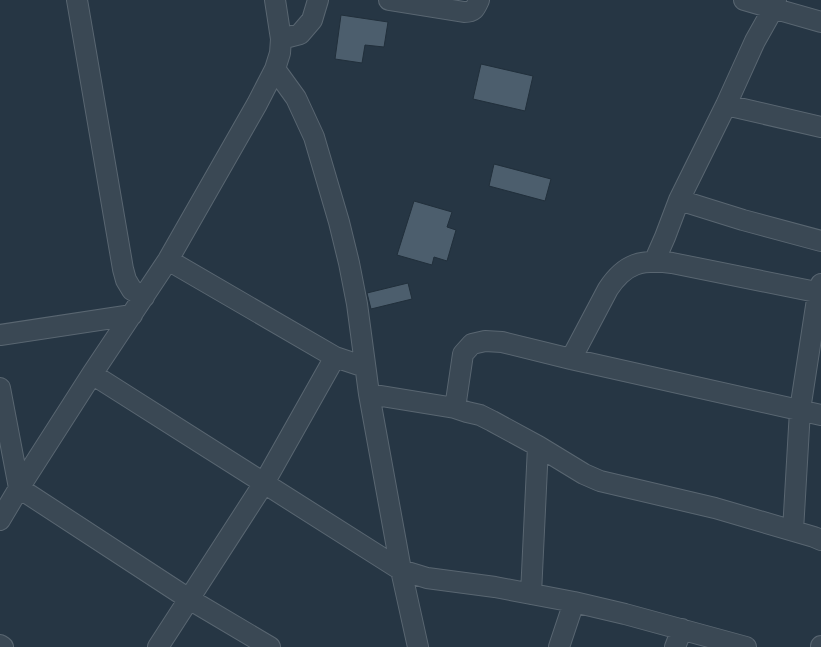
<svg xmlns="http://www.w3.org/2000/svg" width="821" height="647" font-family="'Work Sans',sans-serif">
<rect width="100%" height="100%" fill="#263644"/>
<path fill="#4c5e6d" stroke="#212f3b" d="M341 15 388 22 384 47 365 45 362 63 335 59Z
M481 64 533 76 525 111 473 99Z
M494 164 551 179 545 201 489 186Z
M414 201 452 212 447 227 456 230 447 261 434 257 432 265 397 255Z
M408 283 412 299 371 309 367 293Z"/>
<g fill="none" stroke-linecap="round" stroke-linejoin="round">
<defs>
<path id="minor" d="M77 0 123 269 126 280 132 290 144 297
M389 0 464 12C474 12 475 9 479 0
M744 0 821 22
M281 39 300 34 312 20 318 0
M275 69 296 98 314 137 339 222 349 263 357 304 369 394 401 570 418 647
M726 105 821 127
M679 200 743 220 821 241
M168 260 335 357 365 367
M654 262 665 237 679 200 726 105 755 41 773 9 776 0
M0 335 132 315
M571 359 608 289C625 263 642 259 672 263L821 293
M92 374 401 570 427 578 495 587 574 602 625 614 746 647
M0 388 19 488 189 599 270 647
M369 394 455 408 467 412 480 415 492 421 538 446 584 474 600 481 715 508 814 537 821 540
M455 408 463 354 472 344 485 341 502 342 571 359 821 415
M0 520 19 488 92 374 168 260 257 104 275 69 280 53 281 39 275 0
M793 531 800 410 818 293 821 284
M531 594 538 446
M0 645 3 647
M158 647 264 483 335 357
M559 647 574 602
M675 647 682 629
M821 647V646"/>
</defs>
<use href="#minor" stroke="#596671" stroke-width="22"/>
<use href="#minor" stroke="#3a4854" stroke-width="20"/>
</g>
</svg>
